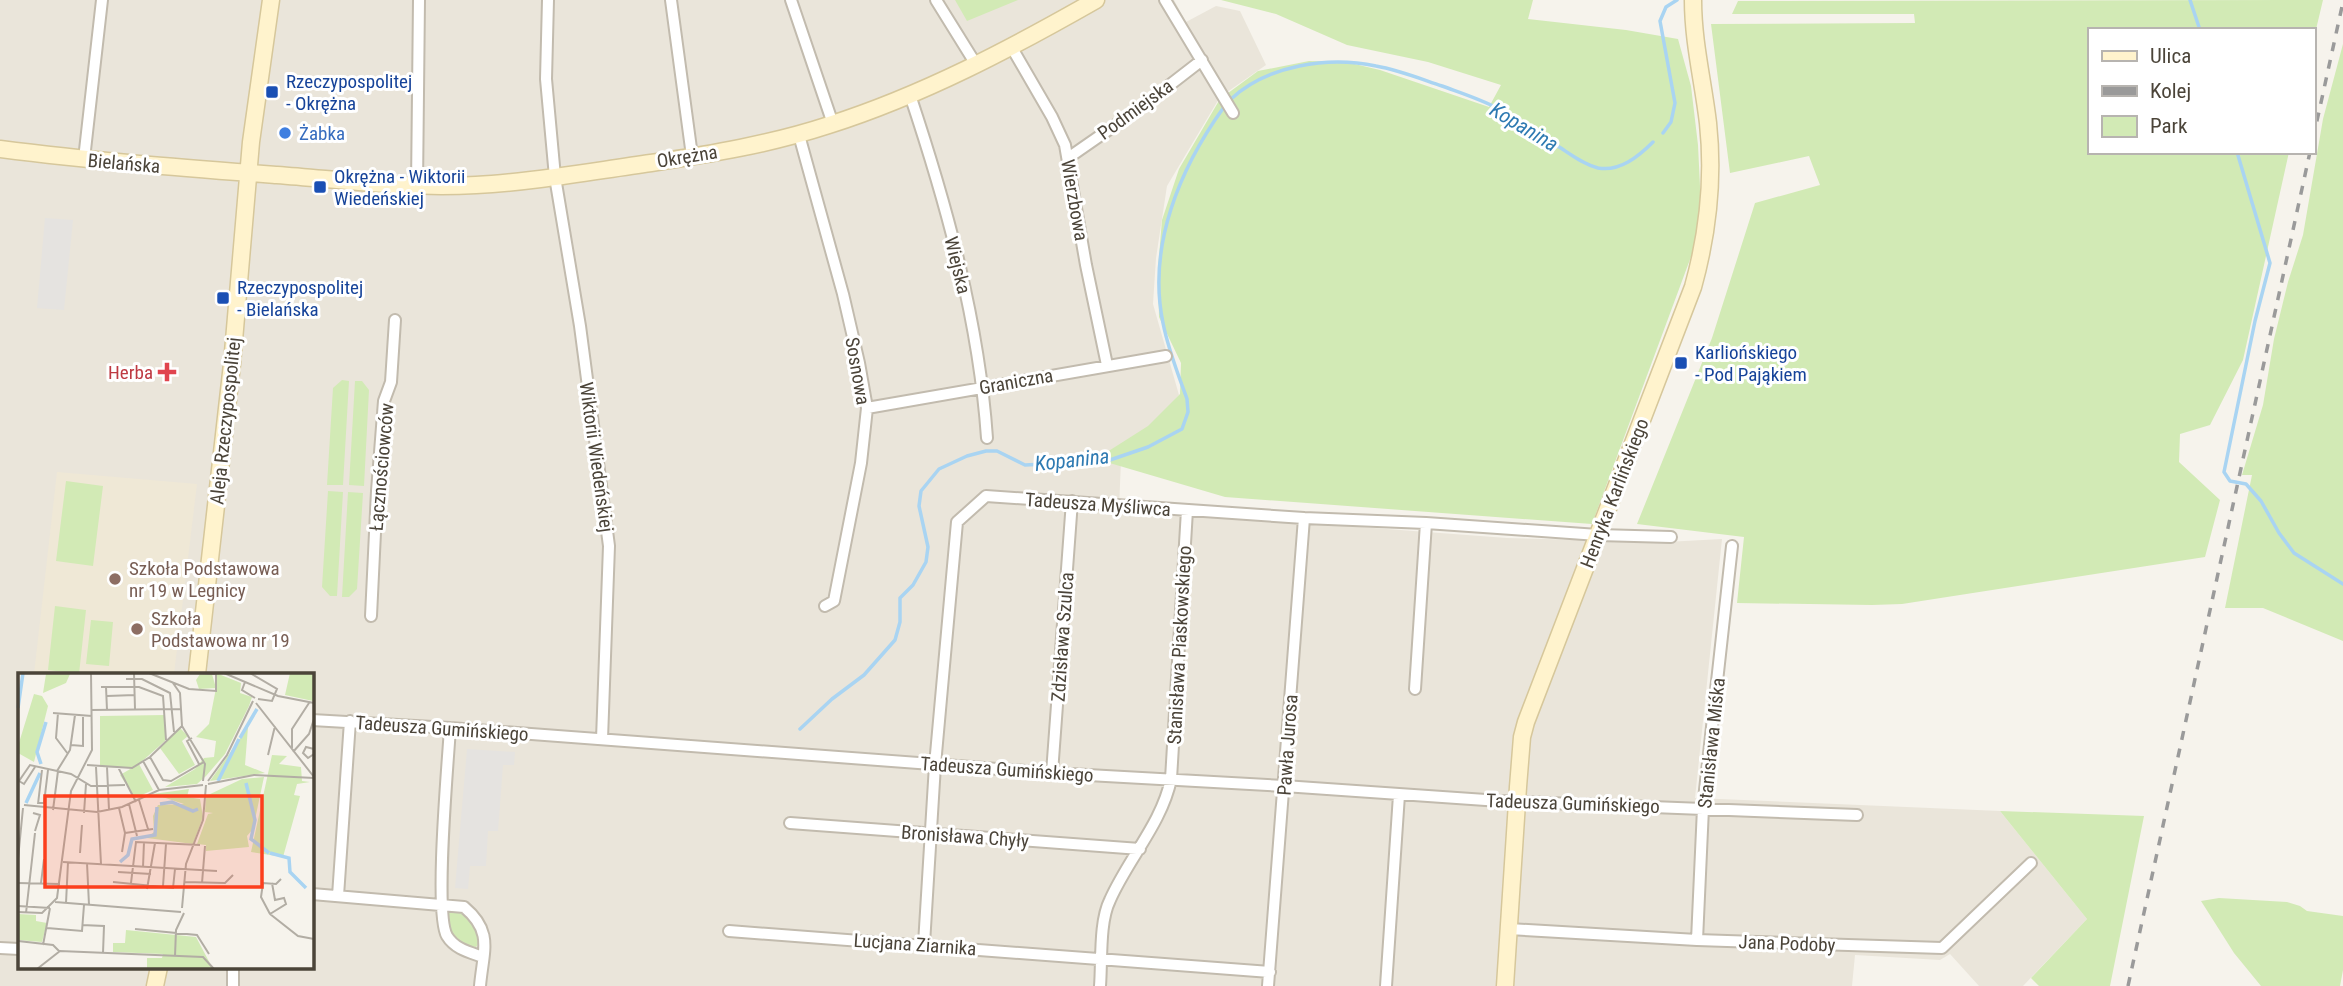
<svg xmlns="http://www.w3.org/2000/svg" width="2343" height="986" font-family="'Roboto Condensed',sans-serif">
<rect width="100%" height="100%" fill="#f6f3ec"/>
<path fill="#eae5da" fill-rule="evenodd" d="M0 0H1174L1186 22 1216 6 1240 11 1266 65 1220 97 1167 186 1156 258 1153 304 1179 395 1121 460 1119 509 1507 538 1666 542 1722 539 1695 798 2000 811 2087 919 2023 986H1979L1950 954 1940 960 1855 955 1852 986H0ZM19 674H312V967H19Z"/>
<path fill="#efe8d6" d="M57 472 197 484 174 674H34Z"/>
<path fill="#d2eab5" d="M955 0H1018L967 21Z
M1221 0H1533L1528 19 1626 30 1678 39 1691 86 1698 145 1702 227 1592 524 1225 497 1096 459 1148 426 1180 394 1181 363 1159 317 1158 268 1162 220 1179 169 1220 99 1258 71 1309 61 1346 62 1380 70 1489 107 1501 85 1428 62 1347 45 1276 14Z
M2323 0 2313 42V30H2089V152H2289L2243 360 2210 425 2180 434 2179 462 2220 500 2205 557 1902 604 1872 605 1737 603 1744 537 1637 524 1712 338 1755 203 1820 185 1809 156 1730 173 1711 24 1915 23 1914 14H1732L1738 1Z
M2343 44V641L2263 608H2225L2252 475H2242L2263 405 2274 339 2288 282 2303 235 2323 119Z
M342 380 349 381 343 485H327L333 388Z
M355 381H362L369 390 364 486 349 485Z
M66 481 103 486 93 566 56 561Z
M328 491 343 492 337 596H330L322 587Z
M348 492 363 493 357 589 349 597H342Z
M55 606 86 610 79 674 48 670Z
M91 620 113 622 109 666 86 664Z
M2000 811 2144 816 2110 986H2039L2031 978 2087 919Z
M2219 898 2287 902 2300 906 2307 911 2343 916V970L2340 986H2261L2234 953 2201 901Z
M454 909 471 919 481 940 476 947 464 945 449 930 447 910Z"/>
<path fill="#e5e3e0" d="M45 218 73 220 64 310 37 308Z
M467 749 515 752 514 765H503L498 831H488L486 866H470L468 889 455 888Z"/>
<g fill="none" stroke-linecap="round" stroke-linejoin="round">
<path stroke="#a9d4f2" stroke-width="3.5" d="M2190 0 2200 30
M1231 99C1268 65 1328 56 1376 66 1399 70 1421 79 1442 86 1461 93 1480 99 1497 108 1517 120 1537 132 1556 145 1569 153 1582 164 1598 168 1620 172 1639 156 1653 142
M1663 133 1671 122 1675 103 1660 21 1666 7 1677 0
M2237 152 2270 263 2255 321 2224 472 2230 481 2246 484 2261 501 2279 533 2294 553 2343 584
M800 729 832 699 864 675 895 640 900 622V598L913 585 926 562 928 547 919 506 921 491 939 469 967 456 986 451H997L1025 465 1107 461 1148 447 1182 429 1188 412 1187 399C1178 374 1168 349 1163 323 1147 246 1180 168 1224 107"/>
<defs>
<path id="street" d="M548 0 546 79 555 177 580 326 609 546 602 739
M671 0 692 156
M791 0 833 124
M936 0 977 66
M1165 0 1233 113
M1012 48 1052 117 1065 145 1086 265 1107 365
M910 95C947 206 979 322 987 438
M799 135 843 294 859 363 867 408 861 463 834 601 825 606
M1068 158 1140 108 1202 60
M84 159 102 0
M417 186 419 0
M867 408 1166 356
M371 616 377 491 384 401 391 382 395 320
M1415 689 1426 523
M312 720 450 728 1052 773 1284 786 1500 801 1857 815
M450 728C448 762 434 914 447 936 455 949 469 952 483 957
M1052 773 1072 501
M790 823 1140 849
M312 894 464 907C494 932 483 951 480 986
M338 896 350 721
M1509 929 1697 940 1942 948 2031 863
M729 931 1270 972
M1697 940 1703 808 1732 546
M924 944 935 765 957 522 986 496 1304 518 1426 523 1598 535 1671 537
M0 948 19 949
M233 986V967
M1100 986C1102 961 1099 922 1110 900 1128 859 1162 823 1171 779L1187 510
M1268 986 1304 518
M1386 986 1399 795"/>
<path id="secondary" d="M0 149C92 161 185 168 277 175 344 180 409 189 476 185 534 182 593 171 651 163 711 154 771 144 829 125 923 95 1010 49 1096 0
M197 674 232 364 251 142 271 0
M155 986 159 967
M1505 986 1518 787 1522 737 1526 722 1693 287C1708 233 1714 179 1708 123 1703 81 1693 42 1693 0"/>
</defs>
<use href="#street" stroke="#c2bbae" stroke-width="14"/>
<use href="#secondary" stroke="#d6c79b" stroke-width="19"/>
<use href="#street" stroke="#fff" stroke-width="10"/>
<use href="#secondary" stroke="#fff3cd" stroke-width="16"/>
<path stroke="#9a9a9a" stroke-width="3.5" stroke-dasharray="9 9" stroke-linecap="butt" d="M2313 139 2343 2
M2128 986 2310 152"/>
</g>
<g fill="#1a4fb4" stroke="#fff" stroke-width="2.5">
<rect x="265" y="85" width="14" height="14" rx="3.5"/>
<rect x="313" y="180" width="14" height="14" rx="3.5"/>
<rect x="216" y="291" width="14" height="14" rx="3.5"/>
<rect x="1674" y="356" width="14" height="14" rx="3.5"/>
</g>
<circle fill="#3f7fe0" stroke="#fff" stroke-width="2.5" cx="285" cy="133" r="7"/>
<path fill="#e0444e" stroke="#fff" stroke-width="2.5" d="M163.5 361.5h7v7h7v7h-7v7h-7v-7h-7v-7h7z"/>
<g fill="#8d6e63" stroke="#fff" stroke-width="2.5">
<circle cx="115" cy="579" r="7"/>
<circle cx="137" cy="629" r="7"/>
</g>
<g text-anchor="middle" stroke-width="6" stroke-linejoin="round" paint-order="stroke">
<g font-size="19" fill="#164399" stroke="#fff" text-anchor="start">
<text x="286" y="88">Rzeczypospolitej<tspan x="286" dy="22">- Okrężna</tspan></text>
<text x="334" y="183">Okrężna - Wiktorii<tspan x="334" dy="22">Wiedeńskiej</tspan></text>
<text x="237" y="294">Rzeczypospolitej<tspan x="237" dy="22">- Bielańska</tspan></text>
<text x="1695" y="359">Karliońskiego<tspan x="1695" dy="22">- Pod Pająkiem</tspan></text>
</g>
<g font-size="19" fill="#4b4439" stroke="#fff">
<text transform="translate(1135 109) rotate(-36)" y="7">Podmiejska</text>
<text transform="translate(687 156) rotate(-9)" y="7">Okrężna</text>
<text transform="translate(124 163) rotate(5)" y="7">Bielańska</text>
<text transform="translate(1075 200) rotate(80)" y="7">Wierzbowa</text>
<text transform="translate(958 265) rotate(76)" y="7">Wiejska</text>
<text transform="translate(858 371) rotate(80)" y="7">Sosnowa</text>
<text transform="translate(1016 381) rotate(-10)" y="7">Graniczna</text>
<text transform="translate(225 421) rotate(-84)" y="7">Aleja Rzeczypospolitej</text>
<text transform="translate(597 457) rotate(82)" y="7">Wiktorii Wiedeńskiej</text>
<text transform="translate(381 467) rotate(-85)" y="7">Łącznościowców</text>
<text transform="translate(1614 493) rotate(-69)" y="7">Henryka Karlińskiego</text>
<text transform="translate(1098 504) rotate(4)" y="7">Tadeusza Myśliwca</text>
<text transform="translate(1062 637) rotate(-86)" y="7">Zdzisława Szulca</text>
<text transform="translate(1179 645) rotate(-87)" y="7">Stanisława Piaskowskiego</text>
<text transform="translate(442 728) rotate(4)" y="7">Tadeusza Gumińskiego</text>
<text transform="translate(1711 743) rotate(-84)" y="7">Stanisława Miśka</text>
<text transform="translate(1287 745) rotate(-86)" y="7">Pawła Jurosa</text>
<text transform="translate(1007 769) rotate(4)" y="7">Tadeusza Gumińskiego</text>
<text transform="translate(1573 803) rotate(2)" y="7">Tadeusza Gumińskiego</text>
<text transform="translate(965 836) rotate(4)" y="7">Bronisława Chyły</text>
<text transform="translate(1787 943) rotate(2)" y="7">Jana Podoby</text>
<text transform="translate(915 944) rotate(4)" y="7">Lucjana Ziarnika</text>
</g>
<g font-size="19" fill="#366cbe" stroke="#fff" text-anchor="start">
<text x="299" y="140">Żabka</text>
</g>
<g font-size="19" fill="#be3a42" stroke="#fff" text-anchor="end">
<text x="153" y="379">Herba</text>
</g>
<g font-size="19" fill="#785e54" stroke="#fff" text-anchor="start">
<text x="129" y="575">Szkoła Podstawowa<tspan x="129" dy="22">nr 19 w Legnicy</tspan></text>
<text x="151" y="625">Szkoła<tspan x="151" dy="22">Podstawowa nr 19</tspan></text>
</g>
<g font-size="21" font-style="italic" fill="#2e7ab2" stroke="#fff">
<text transform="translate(1524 127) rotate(31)" y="7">Kopanina</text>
<text transform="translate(1072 460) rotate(-6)" y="7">Kopanina</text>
</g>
</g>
<g transform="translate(18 673)">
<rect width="296" height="296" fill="#f6f3ec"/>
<path d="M198 0 223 10 222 20 234 24 231 33 207 81 188 103 179 111 147 114 177 96 186 85 196 84 198 68 178 64 191 51 198 15 181 16 178 7 182 1H194L198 15ZM272 0H296L295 28 267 22ZM28 1H52L48 10 25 20ZM16 21 24 23 30 33 16 89 0 80V73ZM147 42V68L121 91 135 117 117 125 102 102 114 95 82 94V43ZM230 54 227 92 247 100 192 108ZM162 55 170 63 164 68 177 92 161 101 142 75ZM254 82 269 83 261 91 283 94 284 108 292 109 279 111 276 122 282 123 265 184 233 179ZM246 104 235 156 229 163 231 174 188 178V172L179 171 190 141 195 140 187 139 188 123 224 106ZM171 116 169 124 182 126 185 144 175 171 129 165 136 159 135 143 140 132 166 131 135 121ZM0 241 18 242V248L29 250 24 269 0 267ZM108 257 178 264 195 296H129V285H144L145 281 95 279V270H107Z" fill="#d2eab5"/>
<path fill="none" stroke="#a9d4f2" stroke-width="3.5" d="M0 35 5 0M222 65 239 36M23 91 19 79 28 49M200 108 221 66M228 110 237 147 233 166 251 180M8 130 22 100M142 131 154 129 175 138 180 136M252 180 271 185 272 199 288 215M102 189 110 182 114 166 137 162 139 134"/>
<path fill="none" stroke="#b2ada4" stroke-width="2" d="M116 0 117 36M131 0 171 16 198 18V1L178 0M206 0 260 23 296 30M232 0 259 16 254 28 240 26M108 6H124L152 20 156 59M227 9 224 17 237 25M155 10 162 20 164 53 187 91 185 108M83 14H121L145 23 148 67M88 14 89 37M89 23 117 22M238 30 296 104M73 37 163 36M35 40 74 43M40 40 38 65 50 81M174 65 169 68 181 91M53 72 65 73V42M274 75V56L291 30M296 76 288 74 285 80 290 85 296 81M275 79 291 61 296 46M250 82 257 53M132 84 145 107 153 108 186 89M125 88 141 117M69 92 114 95 132 84 164 53M17 94 6 111 1 108 12 92 53 101 73 113 107 112M78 94 83 191M89 94 91 137M100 94 118 129M39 98 52 77 57 42M190 108 209 82 235 28M190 111 236 102 296 105M121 127 130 156M21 130H26L30 97M20 131 24 97M111 131 119 163M6 132 79 139 104 134 141 117 185 112M101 135 107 160 104 179M35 137 40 98M15 140 22 142 17 158M66 140 68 111M107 160 135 156M62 180 64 152M0 186 5 135M45 189 199 198M69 190 71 232M125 194 126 169M100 199 133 201M95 209 155 215 157 196M167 209 207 210 215 202M0 210 42 211M23 210 26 186M113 210 118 169 182 172M184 210 187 173M145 213 148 171M129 216 137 170M37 229 163 239M48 230 50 189M0 233 32 235M164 235 168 191 185 147 188 112M0 239 24 240 39 225 53 118 74 77 73 0M8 240 17 160M252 241 243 224 245 210 258 211 263 206M252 241 268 231 266 225 257 227 254 210M252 241 280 263 296 266M64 252 86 253 85 280M29 255 64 258 66 232M117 256 179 262 191 281M0 268 35 272 41 278M25 272 32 235M157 283 158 257 166 240M19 296 42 278 185 284 196 296"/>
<path fill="#fc3f1d" fill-opacity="0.15" stroke="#fc3f1d" stroke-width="3.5" d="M27 123H244V214H27Z"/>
<rect width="296" height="296" fill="none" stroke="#4b4439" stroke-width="3.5"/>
</g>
<rect x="2088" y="28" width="228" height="126" fill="#ffffff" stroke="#b7b4b0" stroke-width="2"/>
<rect x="2102" y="51" width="35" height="10" fill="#fff3cd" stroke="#b7b4b0" stroke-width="2"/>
<text x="2150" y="63" font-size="21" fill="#4b4439">Ulica</text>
<rect x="2102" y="86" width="35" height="10" fill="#9a9a9a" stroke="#b7b4b0" stroke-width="2"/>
<text x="2150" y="98" font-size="21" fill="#4b4439">Kolej</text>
<rect x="2102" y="116" width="35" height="21" fill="#d2eab5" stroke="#b7b4b0" stroke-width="2"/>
<text x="2150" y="133" font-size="21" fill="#4b4439">Park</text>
</svg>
